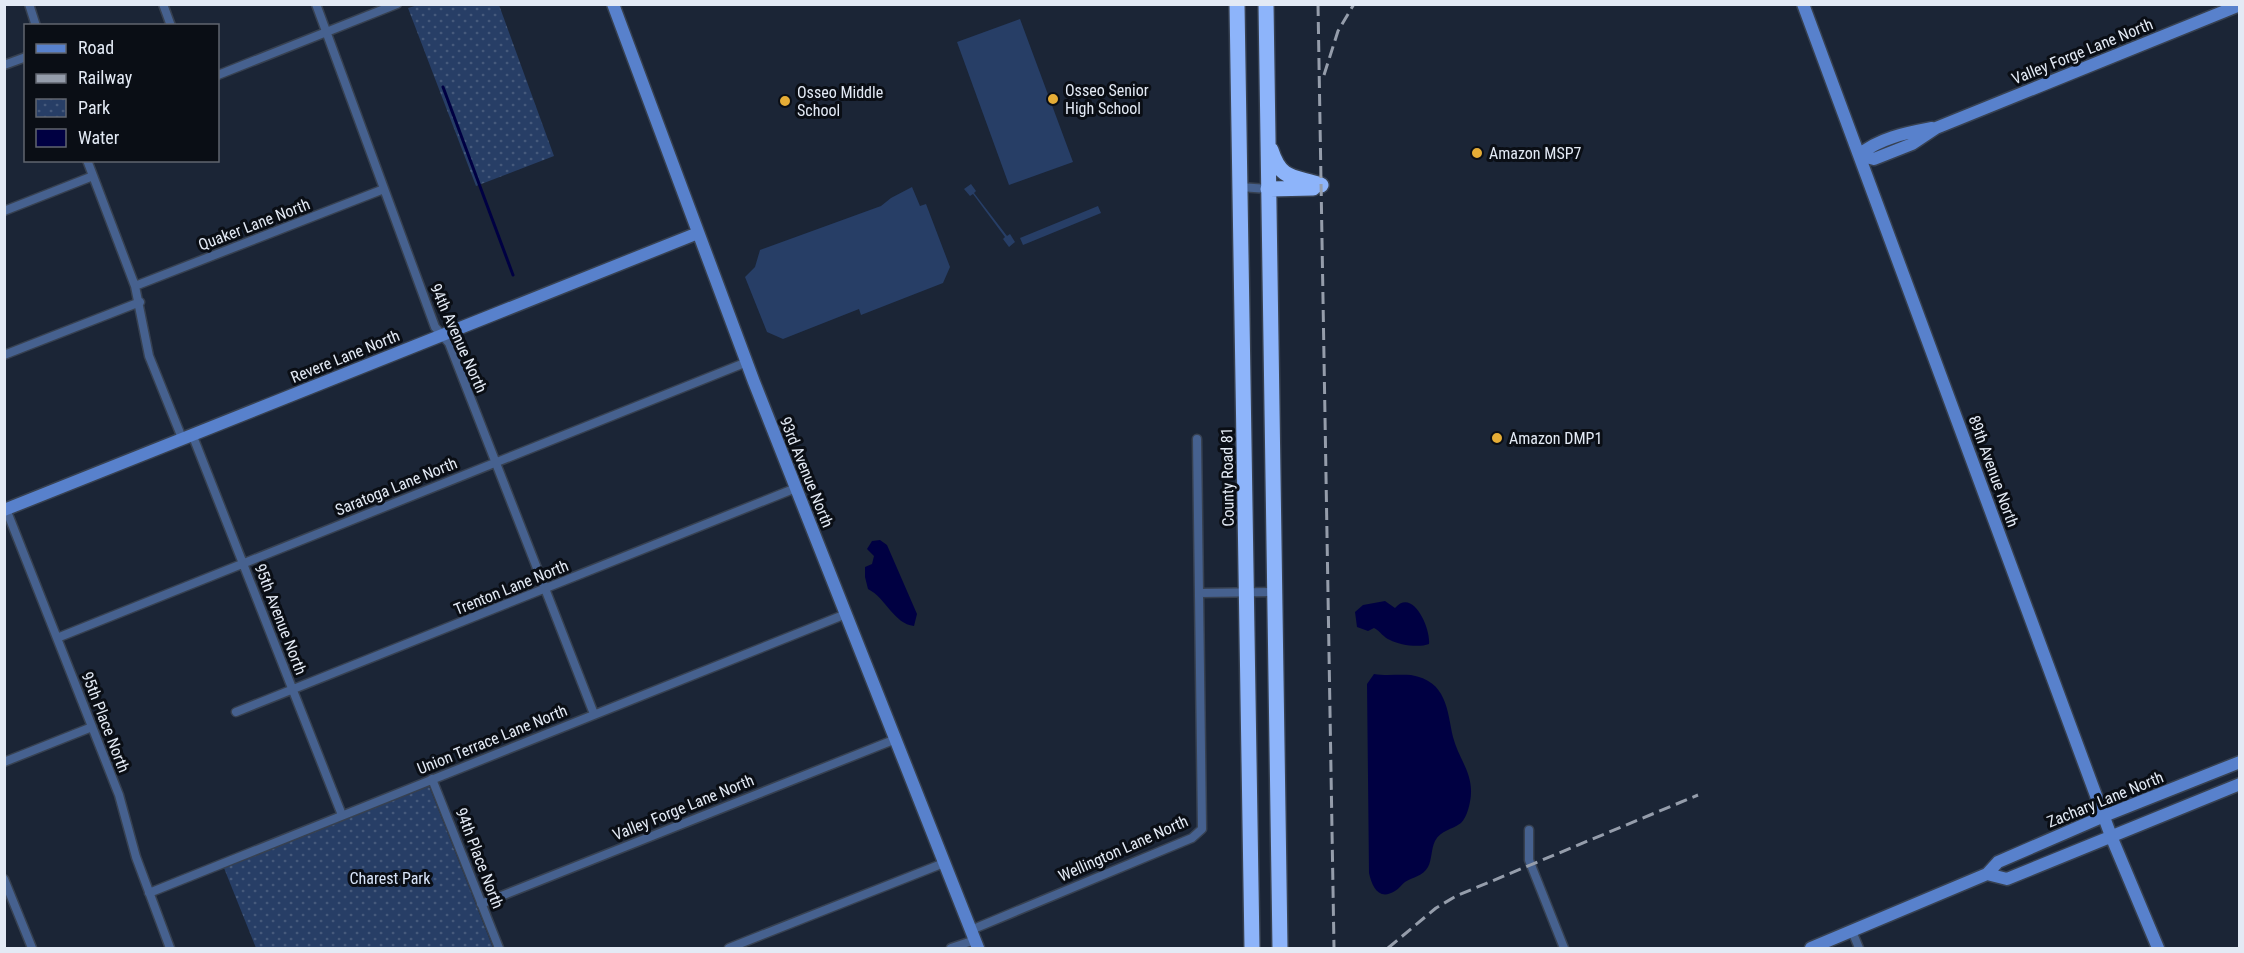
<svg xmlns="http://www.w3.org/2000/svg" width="2244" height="953" font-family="'Roboto Condensed',sans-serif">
<defs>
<pattern id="park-dots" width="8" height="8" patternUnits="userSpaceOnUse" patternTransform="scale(1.5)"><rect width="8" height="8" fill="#273e66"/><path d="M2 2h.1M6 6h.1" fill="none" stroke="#465a7c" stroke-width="1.8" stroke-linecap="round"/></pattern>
</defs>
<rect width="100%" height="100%" fill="#1b2536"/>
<path fill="#273e66" d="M1020 19 1073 162 1009 185 957 42Z
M971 184 976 191 974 193 1007 236 1010 234 1015 242 1009 247 1003 239 1005 237 973 194 970 196 964 189Z
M912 187 920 206 926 204 950 267 943 283 861 315 859 309 783 339 767 332 745 277 755 267 760 250 881 206 891 198Z
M1098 206 1101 213 1023 245 1020 238Z"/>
<path fill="url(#park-dots)" d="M418 5H499L554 156 476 186 408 8Z
M429 786 493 948H256L224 868Z"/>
<path fill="#000042" d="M880 540 887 545 917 614 914 626C894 624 886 598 868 589L865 577V567L872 564 874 556 867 549 872 541Z
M1385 601 1395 608C1413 587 1431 629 1429 644 1419 648 1399 645 1390 640 1384 638 1380 631 1374 628L1368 631 1357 627 1355 612 1363 605Z
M1374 674C1386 676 1399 674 1411 675 1447 681 1447 710 1453 737 1458 757 1472 772 1471 793 1471 801 1467 818 1461 823 1452 830 1441 830 1435 841 1431 849 1432 860 1428 867 1423 876 1413 877 1405 882 1402 884 1399 889 1395 891 1379 901 1372 887 1369 873L1367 684Z"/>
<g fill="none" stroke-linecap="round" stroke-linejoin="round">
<path stroke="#000042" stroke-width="3" d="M443 87 513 275"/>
<defs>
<path id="street" d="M29 4 36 26
M163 4 171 26
M316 4 435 327 449 343 594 714
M4 65 26 57
M218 75 397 4
M87 160 135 286 149 356 182 438
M1240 187 1268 189
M4 211 93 176
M135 286 384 189
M4 355 140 302
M192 434 342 815
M6 509 119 795 136 857 170 948
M1199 593 1275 592
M57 638 747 362
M236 712 796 488
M4 762 92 727
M432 779 499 948
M1529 830V860L1564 948
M4 879 32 948
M149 893 846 614
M481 904 896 739
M971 930 1192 838 1202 829 1197 439
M1852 931 1859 948
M729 948 944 863
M951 948 975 940"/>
<path id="secondary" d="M613 4 754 382 978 948
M1803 4 2111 836 2158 948
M1859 155 1874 159 1912 144 1936 128 2240 5
M1859 155C1879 138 1906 133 1932 128
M4 510 698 233
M1987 874 2007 879 2240 784
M1811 948 1987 874 1998 862 2104 816 2240 762"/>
<path id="highway" d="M1237 4 1252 948
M1266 4 1280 948
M1271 150C1281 181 1294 176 1321 185
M1268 189 1313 188"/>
</defs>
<use href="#street" stroke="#374151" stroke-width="11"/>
<use href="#secondary" stroke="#374151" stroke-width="15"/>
<use href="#highway" stroke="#374151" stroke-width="18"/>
<use href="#street" stroke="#46618f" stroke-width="8"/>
<use href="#secondary" stroke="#5881cc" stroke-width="12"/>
<use href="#highway" stroke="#8db4fa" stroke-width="15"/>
<path stroke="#959dab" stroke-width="3" stroke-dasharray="12 6" stroke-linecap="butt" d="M1318 4 1334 948
M1324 75 1338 31 1354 4
M1388 948 1436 908 1456 896 1698 795"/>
</g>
<g fill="#e6ad36" stroke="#0a0e15" stroke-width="2">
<circle cx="1053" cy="99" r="6"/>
<circle cx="785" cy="101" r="6"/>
<circle cx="1477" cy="153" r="6"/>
<circle cx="1497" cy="438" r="6"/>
</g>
<g text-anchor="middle" stroke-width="6" stroke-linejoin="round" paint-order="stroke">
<g font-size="16" fill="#e3eaf5" stroke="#0a0e15">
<text transform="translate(2082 51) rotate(-22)" y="6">Valley Forge Lane North</text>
<text transform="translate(254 224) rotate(-21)" y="6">Quaker Lane North</text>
<text transform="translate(459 338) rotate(66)" y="6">94th Avenue North</text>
<text transform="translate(345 356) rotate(-22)" y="6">Revere Lane North</text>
<text transform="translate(1994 471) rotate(70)" y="6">89th Avenue North</text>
<text transform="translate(807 472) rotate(68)" y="6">93rd Avenue North</text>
<text transform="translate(1227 477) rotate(-91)" y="6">County Road 81</text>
<text transform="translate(396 486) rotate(-22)" y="6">Saratoga Lane North</text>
<text transform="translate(511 587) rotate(-22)" y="6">Trenton Lane North</text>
<text transform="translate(281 619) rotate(69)" y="6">95th Avenue North</text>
<text transform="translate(106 722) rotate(69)" y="6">95th Place North</text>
<text transform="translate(492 739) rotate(-22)" y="6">Union Terrace Lane North</text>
<text transform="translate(2105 799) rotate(-22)" y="6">Zachary Lane North</text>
<text transform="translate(683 807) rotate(-22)" y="6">Valley Forge Lane North</text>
<text transform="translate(1123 848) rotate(-24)" y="6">Wellington Lane North</text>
<text transform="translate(480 858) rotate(69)" y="6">94th Place North</text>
</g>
<g font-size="16" fill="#e3eaf5" stroke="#0a0e15" text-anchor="start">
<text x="1065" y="96">Osseo Senior<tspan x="1065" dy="18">High School</tspan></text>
<text x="797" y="98">Osseo Middle<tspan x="797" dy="18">School</tspan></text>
<text x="1489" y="159">Amazon MSP7</text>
<text x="1509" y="444">Amazon DMP1</text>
</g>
<g font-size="16" fill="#d9e5f9" stroke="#0a0e15">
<text x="390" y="884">Charest Park</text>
</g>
</g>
<rect width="2244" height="953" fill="none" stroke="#e3eaf5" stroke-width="12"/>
<rect x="24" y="24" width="195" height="138" fill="#0a0e15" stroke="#61666f" stroke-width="1.5"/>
<rect x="36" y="44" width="30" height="9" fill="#5881cc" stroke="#61666f" stroke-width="1.5"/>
<text x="78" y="54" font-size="18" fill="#e3eaf5">Road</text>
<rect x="36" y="74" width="30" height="9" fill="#959dab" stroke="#61666f" stroke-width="1.5"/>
<text x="78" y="84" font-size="18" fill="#e3eaf5">Railway</text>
<rect x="36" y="99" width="30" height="18" fill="url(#park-dots)" stroke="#61666f" stroke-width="1.5"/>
<text x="78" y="114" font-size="18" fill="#e3eaf5">Park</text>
<rect x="36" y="129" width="30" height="18" fill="#000042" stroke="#61666f" stroke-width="1.5"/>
<text x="78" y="144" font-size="18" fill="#e3eaf5">Water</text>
</svg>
